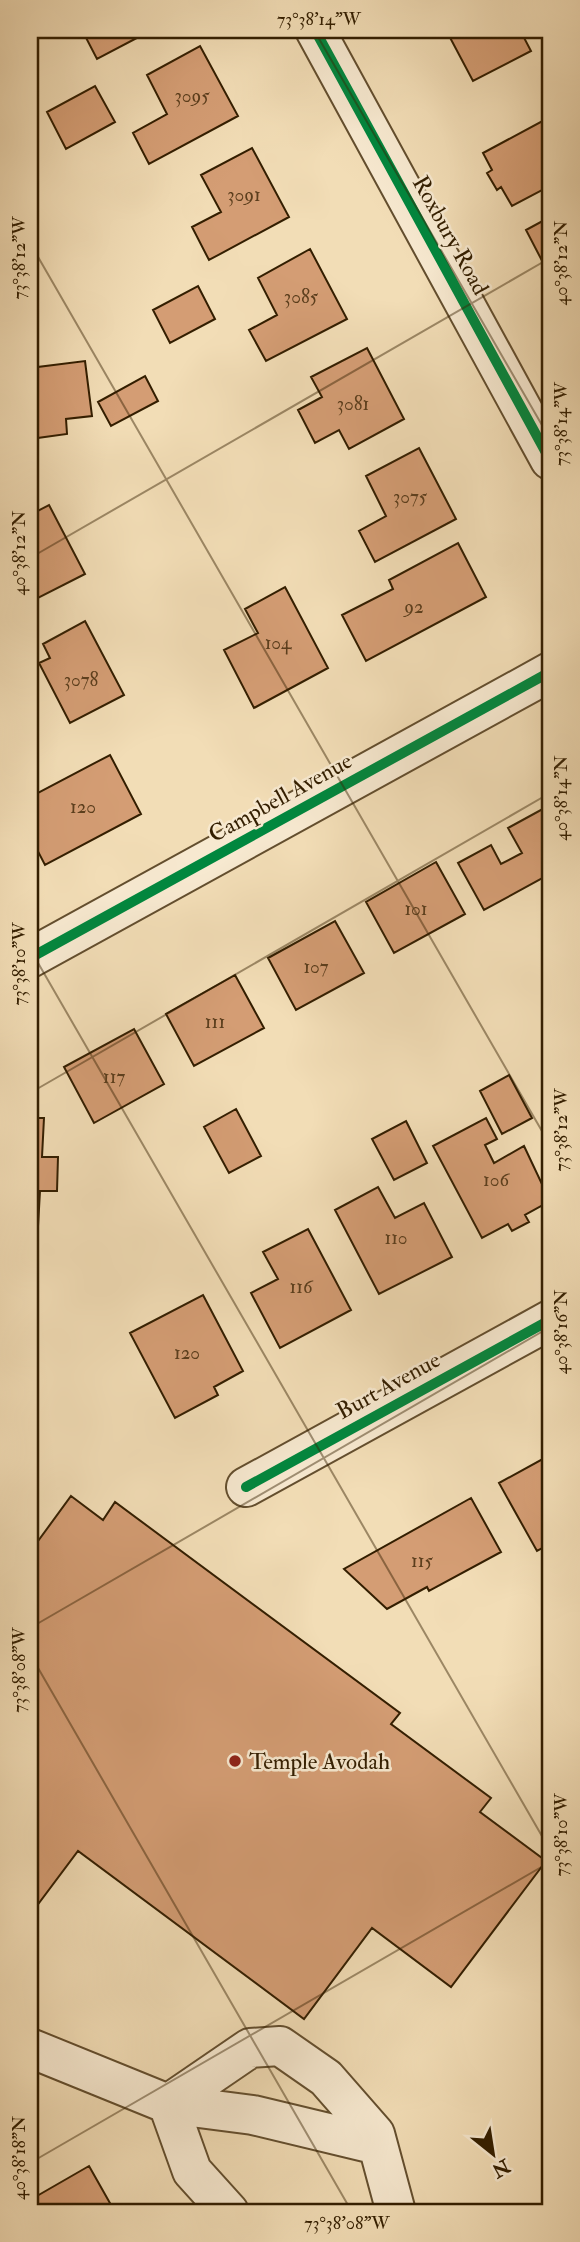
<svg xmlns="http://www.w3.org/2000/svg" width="580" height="2242" font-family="'IM FELL Double Pica',serif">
<rect width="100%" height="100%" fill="#f2ddb6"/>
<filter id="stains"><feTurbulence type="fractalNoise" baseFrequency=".00286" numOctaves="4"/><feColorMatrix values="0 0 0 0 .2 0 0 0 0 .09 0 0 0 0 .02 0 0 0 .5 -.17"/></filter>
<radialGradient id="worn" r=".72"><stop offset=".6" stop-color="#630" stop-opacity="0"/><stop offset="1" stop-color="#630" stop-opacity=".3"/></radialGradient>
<path fill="#d49d74" stroke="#331e00" stroke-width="2" d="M82 30H152L97 59Z
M446 30H520L531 51 473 81Z
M200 46 238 116 149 164 133 133 167 114 147 75Z
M95 86 115 122 66 149 47 112Z
M550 117V186L512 206 501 187 497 190 487 173 492 170 483 153Z
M252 148 289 217 209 260 192 227 221 212 201 175Z
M550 217V276L526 230Z
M310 249 347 319 266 361 249 330 277 315 258 278Z
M198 286 215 319 170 343 153 310Z
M367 348 404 419 349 449 339 430 315 443 298 410 322 397 311 377Z
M85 361 92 416 66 419 67 434 30 439V368Z
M145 376 158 401 111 426 98 402Z
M419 448 456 519 375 562 359 531 386 516 366 476Z
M49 505 85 574 34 600 30 591V515Z
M458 543 486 597 366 661 342 615 393 589 389 580Z
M285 587 328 668 254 708 224 650 258 633 245 609Z
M85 621 124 695 70 723 39 663 50 658 43 644Z
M110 755 141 814 45 865 30 836V797Z
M550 805V874L484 910 458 863 491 845 501 864 522 853 508 828Z
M436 862 465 914 394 953 366 902Z
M335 921 364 973 296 1010 268 958Z
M235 975 264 1028 194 1066 166 1014Z
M134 1029 164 1084 94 1123 64 1067Z
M509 1075 532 1118 502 1134 480 1091Z
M236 1109 261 1156 229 1173 204 1127Z
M30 1118H44L42 1157H58L57 1191H40L38 1226 30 1225Z
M486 1118 497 1139 485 1145 494 1163 524 1146 550 1201 525 1215 529 1222 512 1231 508 1224 482 1238 433 1146Z
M406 1121 427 1163 394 1180 372 1139Z
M378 1187 395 1218 424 1203 452 1257 379 1294 335 1210Z
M308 1229 351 1310 280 1348 251 1293 278 1279 263 1252Z
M203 1295 243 1371 214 1387 218 1395 175 1418 130 1333Z
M550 1455V1544L537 1551 499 1483Z
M71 1496 103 1520 115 1502 400 1713 391 1724 491 1798 480 1812 546 1861 451 1987 372 1928 304 2019 78 1851 30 1915V1552Z
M471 1498 501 1552 429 1591 427 1587 387 1609 344 1569Z
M89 2166 115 2212H30V2200Z"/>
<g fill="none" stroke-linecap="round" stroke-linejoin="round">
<defs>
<path id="minor" d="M315 30 550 460
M30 958 550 672
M246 1487 550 1320
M30 2048 168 2104 253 2115 378 2145
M168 2104 250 2048 280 2046 326 2078 375 2134 396 2212
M168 2104 192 2171 229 2212"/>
</defs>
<use href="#minor" stroke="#634e2e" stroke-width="42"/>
<use href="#minor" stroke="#f7e9d0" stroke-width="38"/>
<defs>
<path id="cycleway" d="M315 30 550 460
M30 958 550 672
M246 1487 550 1320"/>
</defs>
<use href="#cycleway" stroke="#f7e9d0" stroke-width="15"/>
<use href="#cycleway" stroke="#00873e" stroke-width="10"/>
</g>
<path fill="none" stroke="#331e00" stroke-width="2" stroke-opacity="0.45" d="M314 30 550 439M30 243 550 1145M30 558 550 258M30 949 550 1850M30 1093 550 793M30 1628 550 1327M30 1654 352 2212M30 2163 550 1862"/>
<circle fill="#8f2418" stroke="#f7e9d0" stroke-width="2.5" cx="235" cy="1761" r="7"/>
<g text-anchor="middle" stroke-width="5" stroke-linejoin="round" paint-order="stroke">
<g font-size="19" fill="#5b3e1d">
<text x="192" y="102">3095</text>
<text x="244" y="201">3091</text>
<text x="301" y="303">3085</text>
<text x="353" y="410">3081</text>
<text x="410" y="503">3075</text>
<text x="414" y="613">92</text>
<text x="278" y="649">104</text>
<text x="81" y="686">3078</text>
<text x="83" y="813">120</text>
<text x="416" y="915">101</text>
<text x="316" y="973">107</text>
<text x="215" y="1028">111</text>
<text x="114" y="1083">117</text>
<text x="496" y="1186">106</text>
<text x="396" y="1244">110</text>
<text x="301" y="1293">116</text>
<text x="187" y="1359">120</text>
<text x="422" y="1567">115</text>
</g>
<g font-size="23" fill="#331e00" stroke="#f7e9d0">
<text transform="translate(451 235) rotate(61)" y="8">Roxbury Road</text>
<text transform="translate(280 797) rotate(-29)" y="8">Campbell Avenue</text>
<text transform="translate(388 1385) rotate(-29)" y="8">Burt Avenue</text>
</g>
<g font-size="23" fill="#331e00" stroke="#f7e9d0" text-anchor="start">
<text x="249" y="1769">Temple Avodah</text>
</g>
</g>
<rect width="580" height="2242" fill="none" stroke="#f2ddb6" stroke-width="77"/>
<g transform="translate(493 2154) rotate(150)" stroke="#f7e9d0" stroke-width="5" paint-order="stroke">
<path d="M0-5L12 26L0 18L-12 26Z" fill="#331e00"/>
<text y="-10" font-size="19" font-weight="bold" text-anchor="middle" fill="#331e00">N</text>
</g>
<rect x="38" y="38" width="504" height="2166" fill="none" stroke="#331e00" stroke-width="2.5"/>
<g font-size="18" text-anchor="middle" fill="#331e00">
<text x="319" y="25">73°38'14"W</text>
<text transform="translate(19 258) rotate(-90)" y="6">73°38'12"W</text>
<text transform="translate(561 263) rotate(-90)" y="6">40°38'12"N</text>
<text transform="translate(561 424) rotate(-90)" y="6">73°38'14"W</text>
<text transform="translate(19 553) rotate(-90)" y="6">40°38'12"N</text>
<text transform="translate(561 798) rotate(-90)" y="6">40°38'14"N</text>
<text transform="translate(19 964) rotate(-90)" y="6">73°38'10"W</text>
<text transform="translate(561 1130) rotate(-90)" y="6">73°38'12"W</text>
<text transform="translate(561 1332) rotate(-90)" y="6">40°38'16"N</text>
<text transform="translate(19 1670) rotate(-90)" y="6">73°38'08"W</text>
<text transform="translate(561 1835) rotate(-90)" y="6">73°38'10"W</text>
<text transform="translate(19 2158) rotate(-90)" y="6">40°38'18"N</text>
<text x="347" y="2229">73°38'08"W</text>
</g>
<rect width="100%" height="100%" filter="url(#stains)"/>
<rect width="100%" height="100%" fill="url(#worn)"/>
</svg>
